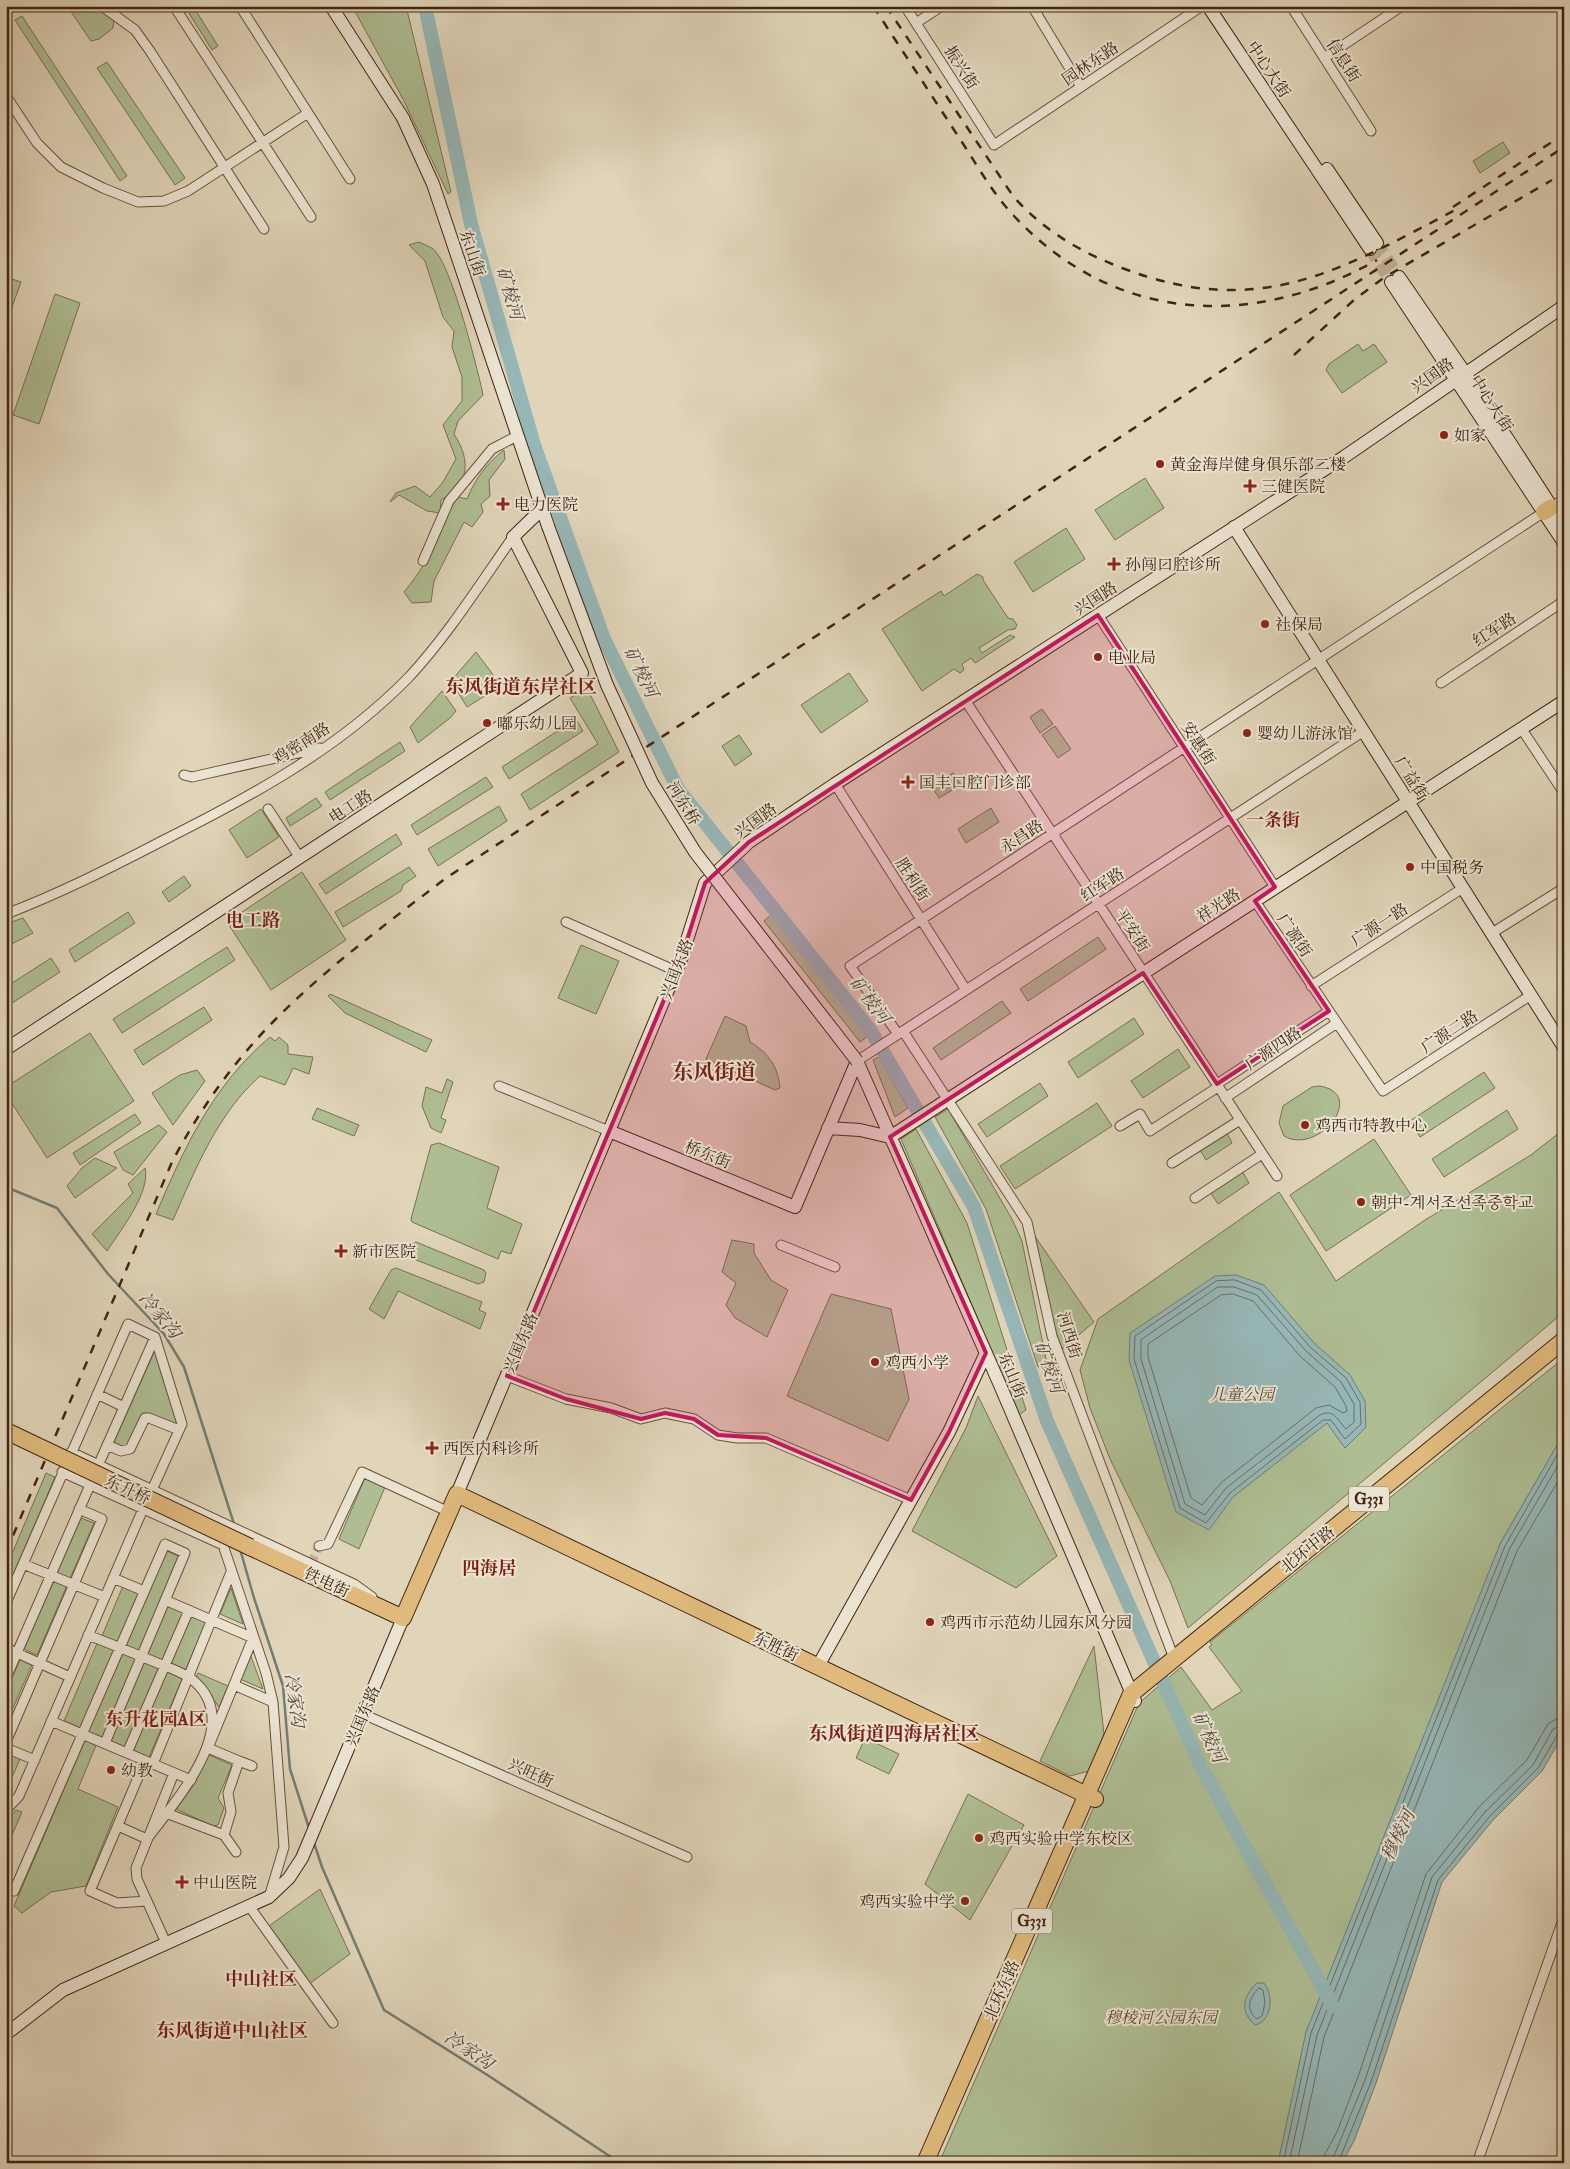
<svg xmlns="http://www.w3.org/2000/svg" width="1570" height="2169" font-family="'IM FELL Double Pica','Noto Serif SC','Noto Serif KR',serif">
<rect width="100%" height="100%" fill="#e0d4b9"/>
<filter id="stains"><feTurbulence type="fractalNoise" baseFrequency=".004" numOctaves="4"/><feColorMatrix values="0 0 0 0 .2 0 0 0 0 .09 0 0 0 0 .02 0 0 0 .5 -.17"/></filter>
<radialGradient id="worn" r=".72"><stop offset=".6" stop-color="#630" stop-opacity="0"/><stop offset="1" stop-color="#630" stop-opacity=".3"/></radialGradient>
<path fill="#aebd92" stroke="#787152" d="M67 6H93L114 19 113 28 99 39 91 41Z
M193 6 218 46 212 50 187 10Z
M352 6H406L451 192 448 194 403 99Z
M22 16 127 176 120 181 15 20Z
M107 62 185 178 175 185 97 68Z
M1503 142 1510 153 1480 173 1473 161Z
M419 242C423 244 429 246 433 249 451 263 476 364 482 390L483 395 458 421 454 434C471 460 470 484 441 500L440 513 427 511 399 495 390 502 396 493 415 486 430 497 443 482 456 459 443 425 462 401V377L452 347 454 331 443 317 425 261 409 245Z
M9 278 21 282 6 324V286Z
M55 294 80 303 39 424 13 415Z
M1358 344 1363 351 1374 344 1387 362 1342 393 1326 370 1329 364Z
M504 450 505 459 489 480 490 496 481 504 483 512 472 527 464 522 434 581 431 602 412 603 404 592C419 574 430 556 439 535 446 521 449 509 458 497L467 499C475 479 487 463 504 450Z
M1145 478 1164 508 1115 540 1095 510Z
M1066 528 1085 559 1033 592 1014 562Z
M977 574 983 577V580L1008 618 1013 619 1017 625 1015 629 1008 630 979 648 982 653 1010 635 1015 637 975 663 971 658 962 664 964 670 960 673 954 669 922 691 882 629 941 591 944 596Z
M476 652 497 680 496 689 467 707 451 681Z
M849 673 868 701 821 733 801 705Z
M587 688 619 752 530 810 521 794 598 744 570 698Z
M442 691 456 711 450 718 418 743 410 727Z
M1042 709 1053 724 1040 733 1030 717Z
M576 719 583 731 509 779 502 767Z
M1055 726 1071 749 1058 758 1042 735Z
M739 735 752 754 735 766 722 746Z
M400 742 405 751 330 800 325 792Z
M953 773 961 785 939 798 932 787Z
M486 777 493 787 417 835 411 825Z
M316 798 322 806 290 826 286 818Z
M499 806 507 821 438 866 428 849Z
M991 808 999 822 966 843 958 829Z
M261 809 279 837 247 858 229 830Z
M396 834 402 844 326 894 319 884Z
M409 867 416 876 403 885 401 891 343 927 335 912Z
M302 872 346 940 271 990 227 922Z
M184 876 191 886 169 902 162 892Z
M128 912 135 923 75 962 69 950Z
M771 915 868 1036 860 1042 764 921Z
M23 918 33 933 6 947V924Z
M1098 937 1106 949 1028 1001 1020 989Z
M581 945 619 961 596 1014 558 998Z
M227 947 235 960 122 1033 113 1019Z
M51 958 60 972 6 1007V987Z
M330 994 432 1040 426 1052 345 1013 328 996Z
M1002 1001 1011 1013 941 1060 933 1048Z
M204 1007 212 1020 143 1065 134 1050Z
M725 1016 746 1026 750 1042C769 1053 778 1067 780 1088L775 1090 706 1059Z
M1134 1018 1144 1034 1078 1078 1068 1062Z
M90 1033 134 1101 47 1158 6 1094V1087Z
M270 1037 275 1041 279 1037 288 1045V1054L313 1057 309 1074 293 1068 285 1085 260 1076C218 1113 195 1170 173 1220L156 1214C184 1148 213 1085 270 1037Z
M1178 1049 1190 1067 1143 1098 1131 1081Z
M879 1057 908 1108 895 1117 873 1060Z
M197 1070 205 1081 173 1125 152 1093 180 1075Z
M1484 1072 1495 1088 1420 1137 1410 1121Z
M447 1079 453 1082 441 1118 446 1120 441 1133 431 1128 422 1106 426 1087 442 1093Z
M1040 1083 1048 1096 987 1137 978 1124Z
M1319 1086C1368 1093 1319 1156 1284 1136L1279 1123 1283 1106 1312 1087Z
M1097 1103 1112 1126 1015 1189 1000 1166Z
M317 1108 359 1125 354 1136 312 1119Z
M948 1109 1012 1219 1022 1241 1047 1364 1038 1367 986 1209 935 1117Z
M1507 1110 1518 1129 1444 1177 1432 1159Z
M135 1114 141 1123 80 1165 73 1153Z
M159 1125 167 1132 133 1175 123 1170 114 1152Z
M916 1129 967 1223 1026 1410 1019 1415 901 1139Z
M1564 1129V1312L1188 1628 1170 1581 1110 1459 1090 1408 1080 1370 1098 1319 1279 1192 1336 1281 1425 1220 1531 1155Z
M1227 1133 1232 1143 1206 1160 1200 1150Z
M1374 1139 1411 1195 1326 1251 1290 1195Z
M439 1143 499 1167 487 1208 522 1224 511 1254 501 1251 498 1259 412 1222 411 1219 431 1145Z
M95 1158 117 1168 75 1198 67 1186 82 1168Z
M145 1168C151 1192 120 1231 107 1251L92 1234 133 1193 128 1184Z
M1242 1171 1249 1183 1218 1204 1210 1192Z
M1032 1232 1094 1322 1060 1351 1053 1334Z
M732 1240 754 1244V1253L771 1280 788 1290 767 1337 735 1318 726 1305 736 1283 722 1272Z
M416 1242 484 1270 486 1273 484 1282 478 1284 411 1258 407 1253 408 1247Z
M396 1268 482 1302 479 1310 486 1313 480 1329 398 1291 384 1319 369 1309 391 1270Z
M831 1294 891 1309 909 1399 888 1441 787 1396Z
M156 1348 179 1424 178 1427 145 1415 126 1448 114 1442Z
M1564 1358V1434L1500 1544 1285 2133 1278 2163H939L1139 1703 1181 1667 1212 1710 1242 1691 1209 1647 1212 1645 1210 1642Z
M978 1396 1057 1556 1016 1588 912 1531 966 1428Z
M46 1473 55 1477 6 1592V1568Z
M365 1478 385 1487 359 1549 339 1539Z
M81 1518 94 1523 37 1655 24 1649Z
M165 1550 180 1557 139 1652 124 1646Z
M123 1586 140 1593 118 1643 102 1636Z
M231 1588 243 1624 220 1614Z
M168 1603 185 1611 162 1662 146 1654Z
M189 1615 206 1622 185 1671 168 1664Z
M98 1641 183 1677 149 1757 64 1721Z
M1094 1646 1104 1734 1089 1771 1070 1776 1040 1761Z
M250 1654 263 1689 240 1679Z
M22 1655 34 1660 6 1724V1692Z
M198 1673 228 1686 219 1707 206 1689 195 1680Z
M86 1738 97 1743 78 1789 118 1807 86 1886 51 1892 22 1913 14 1906Z
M865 1738 899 1754 889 1774 856 1758Z
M6 1751 21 1757 6 1791Z
M209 1755 232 1765 218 1798 224 1808 218 1825 213 1826 176 1809 193 1786Z
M968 1794 1024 1825 970 1920 925 1884Z
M16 1810 22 1812 6 1849V1822Z
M320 1889 350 1954 309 1984 269 1926Z"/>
<path fill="#96b7b7" stroke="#747d75" d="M1236 1275 1264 1285 1314 1343 1350 1375 1365 1401 1366 1427 1345 1448 1327 1423 1233 1497 1209 1530 1176 1512 1129 1360 1130 1333 1215 1276Z
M1564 1433V1733L1542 1771 1493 1820 1442 1882 1376 2083 1354 2141 1342 2163H1278L1306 2032 1500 1544Z
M1257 1983H1264C1274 1996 1272 2021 1255 2025 1239 2011 1243 1996 1257 1983Z"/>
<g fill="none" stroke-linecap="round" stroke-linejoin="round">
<path stroke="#6c6e64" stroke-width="1" d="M1235 1280 1261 1290 1310 1347 1346 1378 1360 1402 1361 1424 1345 1439 1331 1420H1323L1230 1493 1206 1523 1180 1508 1134 1359 1135 1336 1216 1281Z
M1218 1287H1234L1257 1295 1306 1351 1341 1382 1354 1404V1422L1346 1429C1338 1421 1334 1408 1320 1415L1226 1488 1205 1515 1185 1504 1141 1359V1340Z
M1233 1294 1253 1301 1300 1356 1335 1387 1346 1406 1347 1411 1343 1413 1329 1405 1316 1408 1221 1483 1202 1505 1191 1498 1148 1357V1344L1221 1295Z
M1259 1988 1263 1990 1265 2003 1262 2016 1257 2019C1245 2010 1249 1997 1259 1988Z
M1283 2163 1311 2033 1505 1546 1564 1443
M1289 2163 1317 2035 1510 1548 1564 1455
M1297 2163 1324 2037 1517 1551 1564 1471
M1324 2163 1325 2154 1337 2132 1358 2077 1426 1874 1479 1807 1527 1760 1548 1724 1556 1719 1564 1718
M1331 2163 1365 2080 1432 1877 1485 1812 1533 1765 1553 1729 1564 1725
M1338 2163 1371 2082 1438 1880 1490 1816 1538 1768 1558 1734 1564 1731"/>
<path stroke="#747d75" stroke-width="2.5" d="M6 1187 57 1208 108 1274 164 1334 184 1367 234 1524
M240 1549 254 1598 283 1686 290 1769 309 1828
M314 1843 322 1867 384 2010 489 2076 620 2163"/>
<path stroke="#96b7b7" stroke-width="14" d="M425 6 471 224 534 445 604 639 678 789 871 1031 974 1207 1047 1421 1201 1767 1333 2006"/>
<path stroke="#c0b197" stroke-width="9" stroke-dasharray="9 4.5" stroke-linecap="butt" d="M311 1564 319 1546"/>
<path stroke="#c0b197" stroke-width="12" stroke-dasharray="12 6" stroke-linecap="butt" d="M1377 243 1399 277
M1370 249 1391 282"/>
<defs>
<path id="street" d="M102 6 135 30 150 51 264 229
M174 6 311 217
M240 6 350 179
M905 6 994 145 1202 6
M1032 6 1081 87
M1291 6 1371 131
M6 7 9 6
M916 23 942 6
M1324 58 1402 6
M6 96 37 143 61 167 103 188 138 202 164 201 188 191 308 113
M1552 507 1564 499
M423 561 449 501 492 449 517 436
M1098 615 1275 887
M1441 683 1564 601
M965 700 1277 1176
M1521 728 1564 793
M184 775 192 777 320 748
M835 784 966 990
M268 809 300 858
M1255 901 1383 1091 1531 995
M6 914C61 893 112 867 164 840 252 796 340 748 409 677 448 635 480 584 513 537
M566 922 676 971
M1492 933 1564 888
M1311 986 1463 888
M903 1031 1027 1222 1052 1336 1175 1661
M898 1034 850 966 1544 512
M857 1061 1364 731
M1217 1084 1329 1011
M499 1086 609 1131
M1225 1098 1337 1023
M1120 1126 1140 1114 1150 1131 1218 1087
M1172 1163 1240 1120
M1195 1198 1262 1154
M781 1245 835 1267
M507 1376 566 1399 611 1408 641 1419 665 1413 694 1419 718 1435 737 1438H766L911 1500
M97 1394 124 1407
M107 1445 121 1451 130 1449 145 1418H149L179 1430
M71 1452 354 1584 372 1597
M101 1459 155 1337
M62 1472 223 1545 266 1673 273 1702 284 1847 270 1894
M319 1546 328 1544 362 1472 449 1512
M23 1564 105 1597
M113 1578 144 1591
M165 1600 253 1638 208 1748 239 1761 228 1793 231 1812 224 1835 166 1813
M6 1603 128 1324 155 1337 182 1424 152 1490
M88 1635C111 1644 133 1653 155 1662 167 1667 180 1671 190 1678 249 1721 175 1801 147 1839L118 1826
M6 1648 70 1677
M6 1678 90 1485
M234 1685 273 1702
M363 1714 687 1857
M51 1721 191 1780
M6 1742 102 1519 79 1509
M6 1748 35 1760
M127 1753 189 1610
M145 1761 90 1891 117 1903 147 1901 166 1943
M239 1761 252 1766
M153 1764 231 1572
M6 1810 19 1796 143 1509
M224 1835 236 1852
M6 1888 14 1891 165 1544 185 1553 105 1743
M147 1901 137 1879 136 1868 174 1773
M249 1906 333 2023
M1477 2163 1564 1917"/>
<path id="secondary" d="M331 6 403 118 433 184 548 526
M1208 6 1370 249
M1327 169 1377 243
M1399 277 1465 373 1564 526
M1391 282 1564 543
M1234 527 1563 1046
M6 1049 582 673 513 537 542 509
M857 1061 1000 1385 1135 1701
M828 1128 860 1130 890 1137 1564 701
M609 1131 795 1207 857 1061
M457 1494 681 959 705 883 749 842 835 784 1344 457 1564 306
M818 1666 949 1432 986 1353
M6 2034 63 1990 269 1897 289 1878 302 1858 403 1618"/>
<path id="highway" d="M1544 512 1552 507
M250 1547 403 1618 457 1494 1095 1799
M925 2163 1131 1694 1564 1340"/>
</defs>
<use href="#street" stroke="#69513b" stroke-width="11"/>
<use href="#secondary" stroke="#412511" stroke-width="14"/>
<use href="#highway" stroke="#412511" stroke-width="18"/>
<use href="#street" stroke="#ebe3d2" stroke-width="9"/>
<use href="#secondary" stroke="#ebe3d2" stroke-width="12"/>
<use href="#highway" stroke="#e0ba7c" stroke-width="16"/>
<path stroke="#412511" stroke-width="2.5" stroke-dasharray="9 9" stroke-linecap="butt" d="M873 6C902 50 930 93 958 136 976 163 992 193 1014 216 1115 324 1253 330 1377 260
M886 6 1013 196C1043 230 1080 252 1122 268 1261 321 1340 270 1461 207
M1453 207 1564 134
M1294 355 1355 299 1385 277 1552 180
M6 1552 172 1162C195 1118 223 1077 256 1040 311 979 381 928 446 878L1564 147"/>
<defs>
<path id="secondary-bridge" d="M548 526 607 685 652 783 695 852 857 1061"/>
<path id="highway-bridge" d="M6 1431 250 1547"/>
</defs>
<use href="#secondary-bridge" stroke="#412511" stroke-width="14" stroke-linecap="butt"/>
<use href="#highway-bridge" stroke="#412511" stroke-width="18" stroke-linecap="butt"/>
<use href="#secondary-bridge" stroke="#ebe3d2" stroke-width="12"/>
<use href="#highway-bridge" stroke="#e0ba7c" stroke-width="16"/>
</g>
<path fill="#c2185b" fill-opacity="0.2" stroke="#c2185b" stroke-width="4" stroke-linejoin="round" d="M1098 615 1275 887 1255 901 1329 1011 1217 1084 1143 973 890 1137 986 1353 949 1432 911 1500 766 1438 718 1435 694 1419 665 1413 641 1419 566 1399 507 1376 681 959 705 883 749 842Z"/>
<g fill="#8f2418" stroke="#ebe3d2" stroke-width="2">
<circle cx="1444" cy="435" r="5"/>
<circle cx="1160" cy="464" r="5"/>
<path d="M1247.5 478.5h5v5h5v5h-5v5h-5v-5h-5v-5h5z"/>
<path d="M500.5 496.5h5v5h5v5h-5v5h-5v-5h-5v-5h5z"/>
<path d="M1111.5 556.5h5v5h5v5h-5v5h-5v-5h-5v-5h5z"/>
<circle cx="1265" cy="624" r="5"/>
<circle cx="1098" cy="657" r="5"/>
<circle cx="487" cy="723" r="5"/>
<circle cx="1247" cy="733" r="5"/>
<path d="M905.5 774.5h5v5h5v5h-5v5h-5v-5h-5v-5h5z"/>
<circle cx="1410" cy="867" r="5"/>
<circle cx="1305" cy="1125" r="5"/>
<circle cx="1361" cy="1202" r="5"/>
<path d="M338.5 1243.5h5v5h5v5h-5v5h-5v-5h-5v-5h5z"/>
<circle cx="875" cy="1362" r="5"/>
<path d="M429.5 1440.5h5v5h5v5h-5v5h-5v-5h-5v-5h5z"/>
<circle cx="930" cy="1622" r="5"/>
<circle cx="111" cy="1770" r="5"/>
<circle cx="979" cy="1838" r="5"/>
<path d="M179.5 1874.5h5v5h5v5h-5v5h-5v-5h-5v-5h5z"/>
<circle cx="965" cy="1901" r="5"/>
</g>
<g text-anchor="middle" stroke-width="4" stroke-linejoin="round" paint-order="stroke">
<g fill="#ebe3d2" stroke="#745e4b" stroke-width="1">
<rect x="1349" y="1486.5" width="40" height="25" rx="4"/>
<rect x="1012" y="1908.5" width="40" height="25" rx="4"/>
</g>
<g font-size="15" font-weight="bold" fill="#412511">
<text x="1369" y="1504">G331</text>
<text x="1032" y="1926">G331</text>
</g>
<g font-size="16" fill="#412511" stroke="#ebe3d2">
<text transform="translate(1344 60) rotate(57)" y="6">信息街</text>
<text transform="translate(1090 63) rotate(-34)" y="6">园林东路</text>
<text transform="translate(962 67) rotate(57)" y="6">振兴街</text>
<text transform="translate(1269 69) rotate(56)" y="6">中心大街</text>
<text transform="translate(473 253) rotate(71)" y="6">东山街</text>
<text transform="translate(1432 375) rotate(-35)" y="6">兴国路</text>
<text transform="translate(1492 403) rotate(57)" y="6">中心大街</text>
<text transform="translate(1095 598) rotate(-33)" y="6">兴国路</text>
<text transform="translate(1494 629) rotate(-33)" y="6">红军路</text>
<text transform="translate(301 743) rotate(-32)" y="6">鸡密南路</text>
<text transform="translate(1199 743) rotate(57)" y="6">安惠街</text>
<text transform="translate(1412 778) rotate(58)" y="6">广益街</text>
<text transform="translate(684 803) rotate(58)" y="6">河东桥</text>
<text transform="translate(350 806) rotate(-33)" y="6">电工路</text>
<text transform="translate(755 820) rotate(-36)" y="6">兴国路</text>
<text transform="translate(1021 836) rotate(-33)" y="6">永昌路</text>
<text transform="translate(913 879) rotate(57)" y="6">胜利街</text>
<text transform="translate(1102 884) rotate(-33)" y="6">红军路</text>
<text transform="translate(1218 905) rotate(-33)" y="6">祥光路</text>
<text transform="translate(1379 924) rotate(-33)" y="6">广源一路</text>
<text transform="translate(1133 930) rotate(57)" y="6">平安街</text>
<text transform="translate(1295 935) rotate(56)" y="6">广源街</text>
<text transform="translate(676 969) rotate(-69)" y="6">兴国东路</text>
<text transform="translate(1449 1031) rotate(-33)" y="6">广源二路</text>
<text transform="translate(1273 1048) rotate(-34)" y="6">广源四路</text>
<text transform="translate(708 1154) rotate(22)" y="6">桥东街</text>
<text transform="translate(1070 1335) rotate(73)" y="6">河西街</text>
<text transform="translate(520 1343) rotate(-67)" y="6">兴国东路</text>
<text transform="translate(1013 1375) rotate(67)" y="6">东山街</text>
<text transform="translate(128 1489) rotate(25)" y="6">东升桥</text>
<text transform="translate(1307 1549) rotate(-39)" y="6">北环中路</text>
<text transform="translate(327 1582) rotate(25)" y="6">铁电街</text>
<text transform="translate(776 1646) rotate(25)" y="6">东胜街</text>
<text transform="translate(362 1716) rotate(-67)" y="6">兴国东路</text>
<text transform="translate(531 1772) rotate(24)" y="6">兴旺街</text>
<text transform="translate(1001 1990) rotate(-66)" y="6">北环东路</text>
</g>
<g font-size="16" fill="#412511" stroke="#ebe3d2" text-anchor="start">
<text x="1454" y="441">如家</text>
<text x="1170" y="470">黄金海岸健身俱乐部二楼</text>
<text x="1261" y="492">三健医院</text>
<text x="514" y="510">电力医院</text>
<text x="1125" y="570">孙闯口腔诊所</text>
<text x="1275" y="630">社保局</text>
<text x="1108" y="663">电业局</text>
<text x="497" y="729">嘟乐幼儿园</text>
<text x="1257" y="739">婴幼儿游泳馆</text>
<text x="919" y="788">国丰口腔门诊部</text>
<text x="1420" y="873">中国税务</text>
<text x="1315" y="1131">鸡西市特教中心</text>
<text x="1371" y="1208">朝中-계서조선족중학교</text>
<text x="352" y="1257">新市医院</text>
<text x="885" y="1368">鸡西小学</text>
<text x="443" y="1454">西医内科诊所</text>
<text x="940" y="1628">鸡西市示范幼儿园东风分园</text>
<text x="121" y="1776">幼教</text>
<text x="989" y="1844">鸡西实验中学东校区</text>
<text x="193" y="1888">中山医院</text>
<text x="955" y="1907" text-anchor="end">鸡西实验中学</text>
</g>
<g font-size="16" font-style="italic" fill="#5c4b31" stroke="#ebe3d2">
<text x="1242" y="1400">儿童公园</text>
<text x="1161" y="2023">穆棱河公园东园</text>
</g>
<g font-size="18" font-style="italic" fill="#564a3a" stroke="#ebe3d2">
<text transform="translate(510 293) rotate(74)" y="6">矿棱河</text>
<text transform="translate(641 672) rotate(64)" y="6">矿棱河</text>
<text transform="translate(870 1000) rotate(53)" y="6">矿棱河</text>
<text transform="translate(160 1315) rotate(50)" y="6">冷家沟</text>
<text transform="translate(1049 1367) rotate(71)" y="6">矿棱河</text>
<text transform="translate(295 1700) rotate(82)" y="6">冷家沟</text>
<text transform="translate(1209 1737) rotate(65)" y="6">矿棱河</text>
<text transform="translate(1398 1835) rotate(-64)" y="6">穆棱河</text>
<text transform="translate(469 2050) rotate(33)" y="6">冷家沟</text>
</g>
<g font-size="18" font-weight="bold" fill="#7a1f14" stroke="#ebe3d2">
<text x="1273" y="826">一条街</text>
<text x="253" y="926">电工路</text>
<text x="489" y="1574">四海居</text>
<text x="156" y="1725">东升花园A区</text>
<text x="261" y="1985">中山社区</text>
</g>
<g font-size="19" font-weight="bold" fill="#7a1f14" stroke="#ebe3d2">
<text x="521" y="693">东风街道东岸社区</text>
<text x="894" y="1740">东风街道四海居社区</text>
<text x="232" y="2037">东风街道中山社区</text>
</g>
<g font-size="21" font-weight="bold" fill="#7a1f14" stroke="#ebe3d2">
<text x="714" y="1079">东风街道</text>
</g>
</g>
<rect width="1570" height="2169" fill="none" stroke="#e0d4b9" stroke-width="25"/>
<rect x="8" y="8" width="1555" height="2154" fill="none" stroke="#412511" stroke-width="2.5"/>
<rect x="12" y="12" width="1545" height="2144" fill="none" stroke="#412511"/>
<rect width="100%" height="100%" filter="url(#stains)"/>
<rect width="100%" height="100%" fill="url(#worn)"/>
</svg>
